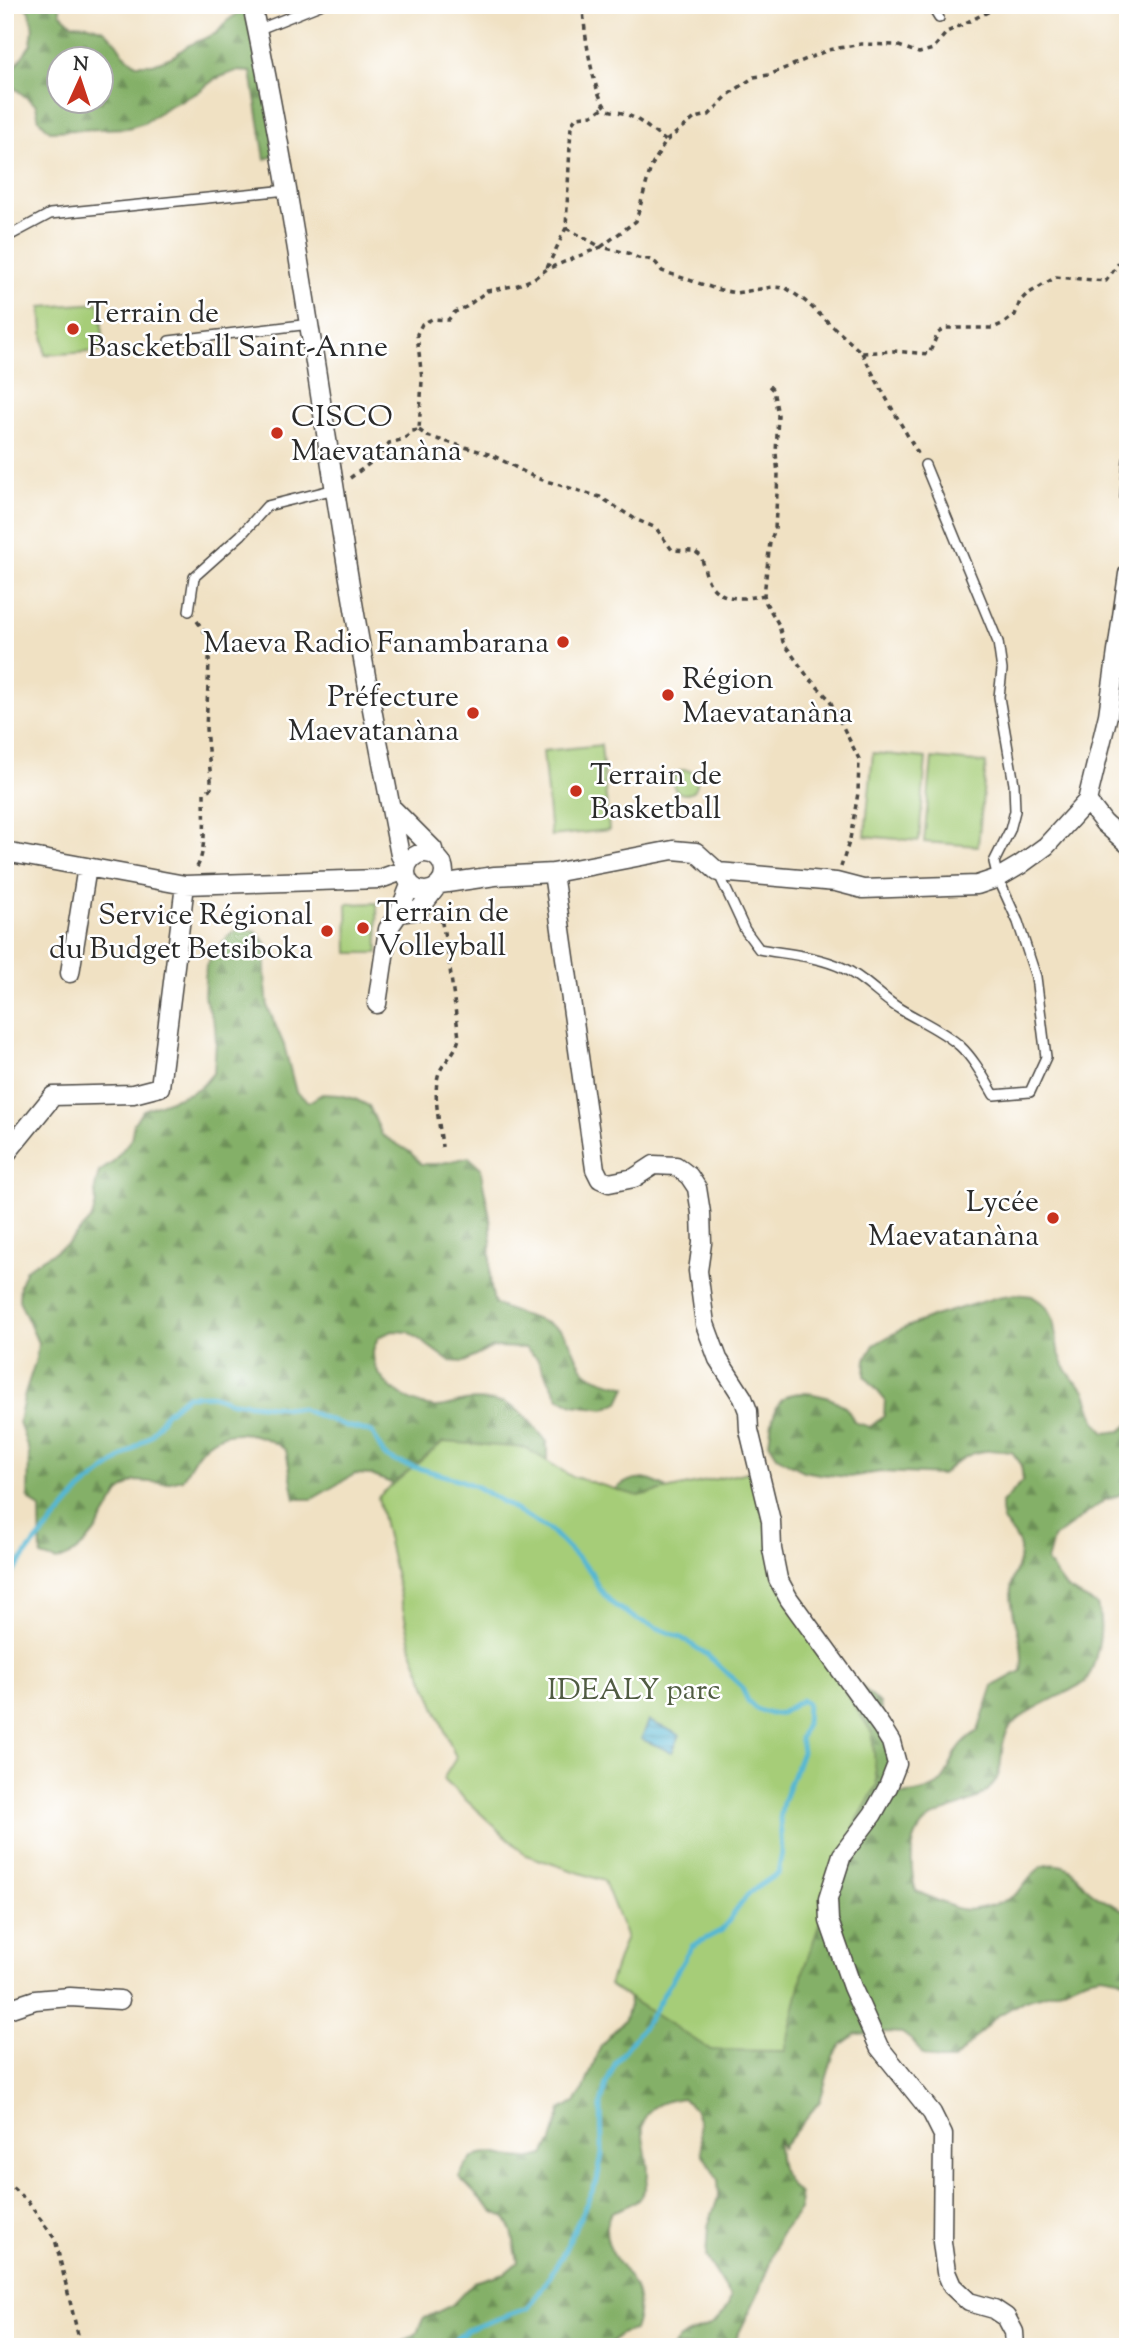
<svg xmlns="http://www.w3.org/2000/svg" width="1133" height="2352" font-family="'Sorts Mill Goudy',serif">
<defs>
<pattern id="forest-firs" width="22" height="20" patternUnits="userSpaceOnUse" patternTransform="scale(1.75)"><rect width="22" height="20" fill="#84b068"/><path d="M5 1l3.5 6h-7zM16 11l3.5 6h-7z" fill="#6c8f56"/></pattern>
<pattern id="water-rules" width="6" height="5" patternUnits="userSpaceOnUse" patternTransform="scale(1.75)"><rect width="6" height="5" fill="#54b7d3"/><path d="M0 2.5h6" fill="none" stroke="#4695ab"/></pattern>
</defs>
<rect width="100%" height="100%" fill="#fff"/>
<filter id="ink" filterUnits="userSpaceOnUse"><feTurbulence type="fractalNoise" baseFrequency=".0143" numOctaves="2"/><feDisplacementMap in="SourceGraphic" scale="14" xChannelSelector="R" yChannelSelector="G"/><feConvolveMatrix kernelMatrix="1 2 1 2 8 2 1 2 1" color-interpolation-filters="sRGB"/></filter>
<filter id="wash" filterUnits="userSpaceOnUse"><feTurbulence type="fractalNoise" baseFrequency=".00686" numOctaves="4" result="noise"/><feDisplacementMap in="SourceGraphic" scale="28" xChannelSelector="R" yChannelSelector="G"/><feGaussianBlur stdDeviation="1.57" result="paint"/><feColorMatrix in="noise" values="0 0 0 0 0 0 0 0 0 0 0 0 0 0 0 0 0 1.4 0 .05"/><feComposite in="paint" operator="in"/></filter>
<g filter="url(#wash)">
<rect width="100%" height="100%" fill="#f0e1c3"/>
<path fill="url(#forest-firs)" stroke="#586e4a" stroke-width="2" fill-rule="evenodd" d="M24 5H60V13L72 24 89 25 104 30 115 41 124 54 136 64H153L174 56 187 46 217 33 227 21 241 11 256 8 281 154 265 159 251 72 236 71 215 79 197 93 169 106 144 123 128 128 50 131 39 120 36 105 12 86 13 70 31 44 33 29 30 13ZM60 60H102V102H60Z
M239 928 255 931 266 943 265 976 268 1008 284 1045 296 1092 309 1102 322 1094 339 1095 355 1099 369 1106 382 1135 410 1152 421 1164H438L469 1157 481 1168C482 1188 490 1207 491 1228 492 1255 486 1277 495 1304 513 1314 547 1320 560 1330 573 1341 573 1354 582 1367 591 1380 612 1382 626 1387L619 1402 605 1409 573 1405 559 1398 537 1358 525 1348 493 1347 464 1362 449 1361 409 1332 393 1331 378 1337C377 1342 373 1348 373 1353 373 1382 408 1404 433 1407 445 1408 454 1403 465 1401 475 1399 493 1401 503 1403 522 1408 534 1427 547 1442V1474L607 1496C629 1477 639 1473 665 1487L669 1504 880 1704 891 1782 900 1795C968 1790 934 1757 978 1731L993 1686 1021 1671C1026 1640 1010 1619 1011 1590 1012 1575 1022 1563 1020 1548 1018 1536 1008 1530 1003 1520 1001 1515 1001 1508 1001 1504L1023 1481 1021 1464 1012 1452C981 1447 964 1453 942 1475L881 1472 849 1477 819 1474 804 1471 790 1464 777 1456 769 1443C771 1429 772 1411 782 1400 796 1386 833 1396 846 1408 849 1411 852 1418 854 1422L870 1427 884 1416 885 1400 865 1376 866 1359 874 1345 902 1329 934 1316 998 1297 1016 1294 1032 1296 1045 1305 1053 1318 1058 1350 1064 1366 1073 1379 1085 1390 1095 1420 1105 1433 1121 1431 1128 1425V1489L1119 1495 1105 1500 1053 1539 1047 1562 1067 1589 1097 1605C1102 1622 1101 1635 1097 1652 1094 1662 1092 1675 1085 1682 1081 1685 1075 1687 1071 1690 1053 1699 1024 1712 1011 1726 996 1744 1007 1769 992 1786 965 1817 915 1802 912 1854 911 1868 912 1878 916 1891 928 1896 949 1907 961 1909 973 1912 1003 1903 1013 1896 1030 1885 1033 1861 1058 1865 1077 1868 1075 1877 1086 1887 1097 1898 1114 1906 1128 1912V1983L1118 1978 1101 1975 1086 1978 1057 1991 1025 2000 994 2018 954 2060H938L923 2055 914 2042 902 2033 887 2032 856 2034 842 2044 833 2056 820 2101 782 2148 778 2138C778 2165 780 2175 799 2194L800 2210 780 2235 758 2294 732 2347H672C692 2322 716 2339 731 2297L706 2257 708 2226 719 2195 718 2180 702 2153 699 2123 694 2108 682 2098C607 2108 668 2162 640 2197 633 2205 620 2209 611 2212 609 2217 606 2223 606 2228 606 2270 653 2275 634 2330L620 2334 608 2347H395L417 2333 423 2319 452 2305 474 2282 505 2273 518 2262 512 2231 505 2217 492 2211 459 2177C477 2139 496 2158 527 2158 532 2159 539 2156 544 2155L552 2141 561 2110 575 2102 584 2089 601 2045 625 2019 629 2005 628 1989 653 1951 401 1487 371 1475 355 1474 312 1499H295L286 1450C260 1432 224 1423 200 1451 193 1459 189 1470 182 1479L166 1483 135 1481 120 1491 95 1532 85 1544 73 1554 57 1561 41 1556 40 1509 28 1498 29 1452 19 1422 25 1393 36 1359 38 1343 19 1300 20 1284 26 1269 67 1244 92 1218 96 1203 95 1188 99 1172 112 1163 131 1139 134 1123 143 1110 190 1093 203 1085 214 1072 216 1041 215 1025 204 996 206 965 226 938Z"/>
<path fill="#a6cd78" stroke="#687c52" stroke-width="2" d="M100 303 104 351 45 355 41 307Z
M601 745 609 830 551 836 543 751Z
M873 753 926 758 919 841 865 836Z
M932 758 986 763 978 846 924 842Z
M673 782a12 12 0 1 1 24 0a12 12 0 1 1-24 0Z
M377 903 378 953H348L347 904Z
M443 1442 526 1448 571 1476 638 1496 762 1469 774 1530 831 1668 872 1733 877 1785 857 1821 828 1900 804 1968 785 2051 711 2050 609 1985 626 1936 604 1881 526 1855 443 1779 456 1758 413 1653 378 1497Z"/>
<path fill="url(#water-rules)" stroke="#40717f" stroke-width="2" d="M649 1721 680 1735 672 1752 641 1739Z"/>
<g fill="none" stroke-linecap="round" stroke-linejoin="round">
<path stroke="#54b7d3" stroke-width="5" d="M5 1584 30 1549 84 1487 151 1435 166 1413 186 1396 212 1395 232 1402 301 1409 346 1426 372 1432 384 1455 397 1462 460 1480 477 1487 551 1531 591 1572 599 1589 614 1605 638 1620 680 1637 706 1654 741 1686 748 1701 756 1709 770 1714 781 1713 802 1700 807 1704 806 1724 800 1738 802 1752 783 1802 780 1819 782 1853 778 1873 749 1893 722 1930 692 1946 649 2019 616 2062 606 2084 601 2104 602 2154 597 2181 562 2256 541 2290 528 2308 467 2330 456 2339 454 2347"/>
</g>
</g>
<g filter="url(#ink)">
<g fill="none" stroke-linecap="round" stroke-linejoin="round">
<defs>
<path id="service" d="M931 5 939 18
M257 30 320 5
M5 238 50 214 287 190
M169 341 310 324
M1128 460 1125 497 1128 555
M189 611 194 577 241 535 267 506 335 489
M718 872 745 930 759 949C786 954 818 956 843 968 865 978 880 997 900 1009 920 1021 942 1030 960 1046 974 1059 984 1078 994 1095L1030 1092 1046 1057 1036 977 1018 922 998 878 994 862 1010 830 1015 811 1014 784 999 697 1002 670 998 642 925 465"/>
<path id="minor" d="M252 5C290 185 315 367 344 548 360 650 380 753 400 855L406 866
M1087 801 1104 823 1128 844
M391 807 433 849 434 855
M5 852 185 885 380 879 405 870
M406 872a19 19 0 1 1 38 0a19 19 0 1 1-38 0Z
M553 873 595 1169 600 1179 609 1183 634 1178 654 1165 676 1166 689 1176 697 1188 701 1213 702 1243 698 1271 705 1324 718 1359 743 1398 748 1411 749 1430 771 1521 772 1549 778 1579 789 1599 881 1726 891 1742 897 1764 888 1787 873 1814 842 1855 828 1899 829 1921 852 1987 879 2047 932 2113 943 2135 942 2242 946 2272 952 2286 969 2302 994 2309 1006 2317 1014 2332 1015 2347
M440 884 495 876 553 873 673 850 696 852 718 872 836 882 863 889 977 885 998 878 1020 865 1046 846 1087 801 1108 715 1128 574
M399 913 419 910 435 889
M70 973 87 867
M377 1004 388 929 399 913 410 885
M5 1155 53 1096 133 1094 160 1087 185 885
M5 2010 35 2000 70 1997 120 2000"/>
</defs>
<use href="#service" stroke="#494642" stroke-width="12"/>
<use href="#minor" stroke="#494642" stroke-width="21"/>
<path stroke="#494642" stroke-width="3.5" stroke-dasharray="5 5" stroke-linecap="butt" d="M583 5C583 25 593 100 609 110 614 112 621 112 625 114 640 119 653 132 666 141
M566 228 601 247 636 221 651 167 666 141 695 118 709 115 728 95 754 77 769 75 828 50 861 44 896 45 919 53 933 49 947 32 1002 5
M547 268 566 228 571 125 577 117 592 115 606 106
M862 353C880 388 899 421 919 455
M769 386 773 390 778 415 776 453 778 475 775 529 770 542 764 595 766 603 779 625 783 642 808 677 829 699 859 759 858 793 850 839 841 867
M419 430 427 436 492 455 536 478 600 497 635 519 656 528 672 550 694 551 701 556C704 564 705 576 710 584 722 602 746 599 764 595
M350 478 381 455 389 443C398 441 407 439 412 431L419 430 422 380 417 334 422 324 432 319 448 320 455 312 466 307 487 291 518 285 533 279 547 269 601 247 628 253 638 258 648 259 656 263 662 271 716 289 736 293 772 287 786 288 805 301 862 353 893 351 929 354 938 333 946 328H993L1004 323 1015 315 1020 301 1026 295 1056 277 1106 281 1128 250
M197 621 210 640 206 729 211 780V788L204 793C204 812 207 851 197 867
M434 916 441 919 447 946 459 1038C455 1056 442 1062 438 1076 433 1097 440 1125 442 1147
M5 2181 28 2202 55 2239 81 2347"/>
<use href="#service" stroke="#fff" stroke-width="9"/>
<use href="#minor" stroke="#fff" stroke-width="18"/>
</g>
</g>
<g fill="#c8321e" stroke="#fff" stroke-width="2.5">
<circle cx="73" cy="329" r="7"/>
<circle cx="277" cy="433" r="7"/>
<circle cx="563" cy="642" r="7"/>
<circle cx="668" cy="695" r="7"/>
<circle cx="473" cy="713" r="7"/>
<circle cx="576" cy="791" r="7"/>
<circle cx="363" cy="928" r="7"/>
<circle cx="327" cy="931" r="7"/>
<circle cx="1053" cy="1218" r="7"/>
</g>
<g text-anchor="middle" stroke-width="5" stroke-linejoin="round" paint-order="stroke">
<g font-size="30" fill="#2b2b2b" stroke="#fff" text-anchor="start">
<text x="87" y="322">Terrain de<tspan x="87" dy="34">Bascketball Saint-Anne</tspan></text>
<text x="291" y="426">CISCO<tspan x="291" dy="34">Maevatanàna</tspan></text>
<text x="549" y="652" text-anchor="end">Maeva Radio Fanambarana</text>
<text x="682" y="688">Région<tspan x="682" dy="34">Maevatanàna</tspan></text>
<text x="459" y="706" text-anchor="end">Préfecture<tspan x="459" dy="34">Maevatanàna</tspan></text>
<text x="590" y="784">Terrain de<tspan x="590" dy="34">Basketball</tspan></text>
<text x="377" y="921">Terrain de<tspan x="377" dy="34">Volleyball</tspan></text>
<text x="313" y="924" text-anchor="end">Service Régional<tspan x="313" dy="34">du Budget Betsiboka</tspan></text>
<text x="1039" y="1211" text-anchor="end">Lycée<tspan x="1039" dy="34">Maevatanàna</tspan></text>
</g>
<g font-size="30" fill="#505c42" stroke="#fff">
<text x="634" y="1699">IDEALY parc</text>
</g>
</g>
<rect width="1133" height="2352" fill="none" stroke="#fff" stroke-width="28"/>
<g transform="translate(80 80) rotate(3)"><circle r="33" fill="#ffffff" stroke="#aaaaaa" stroke-width="2"/>
<path d="M0-5L12 26L0 18L-12 26Z" fill="#c8321e"/>
<text y="-10" font-size="19" font-weight="bold" text-anchor="middle" fill="#2b2b2b">N</text>
</g>
</svg>
